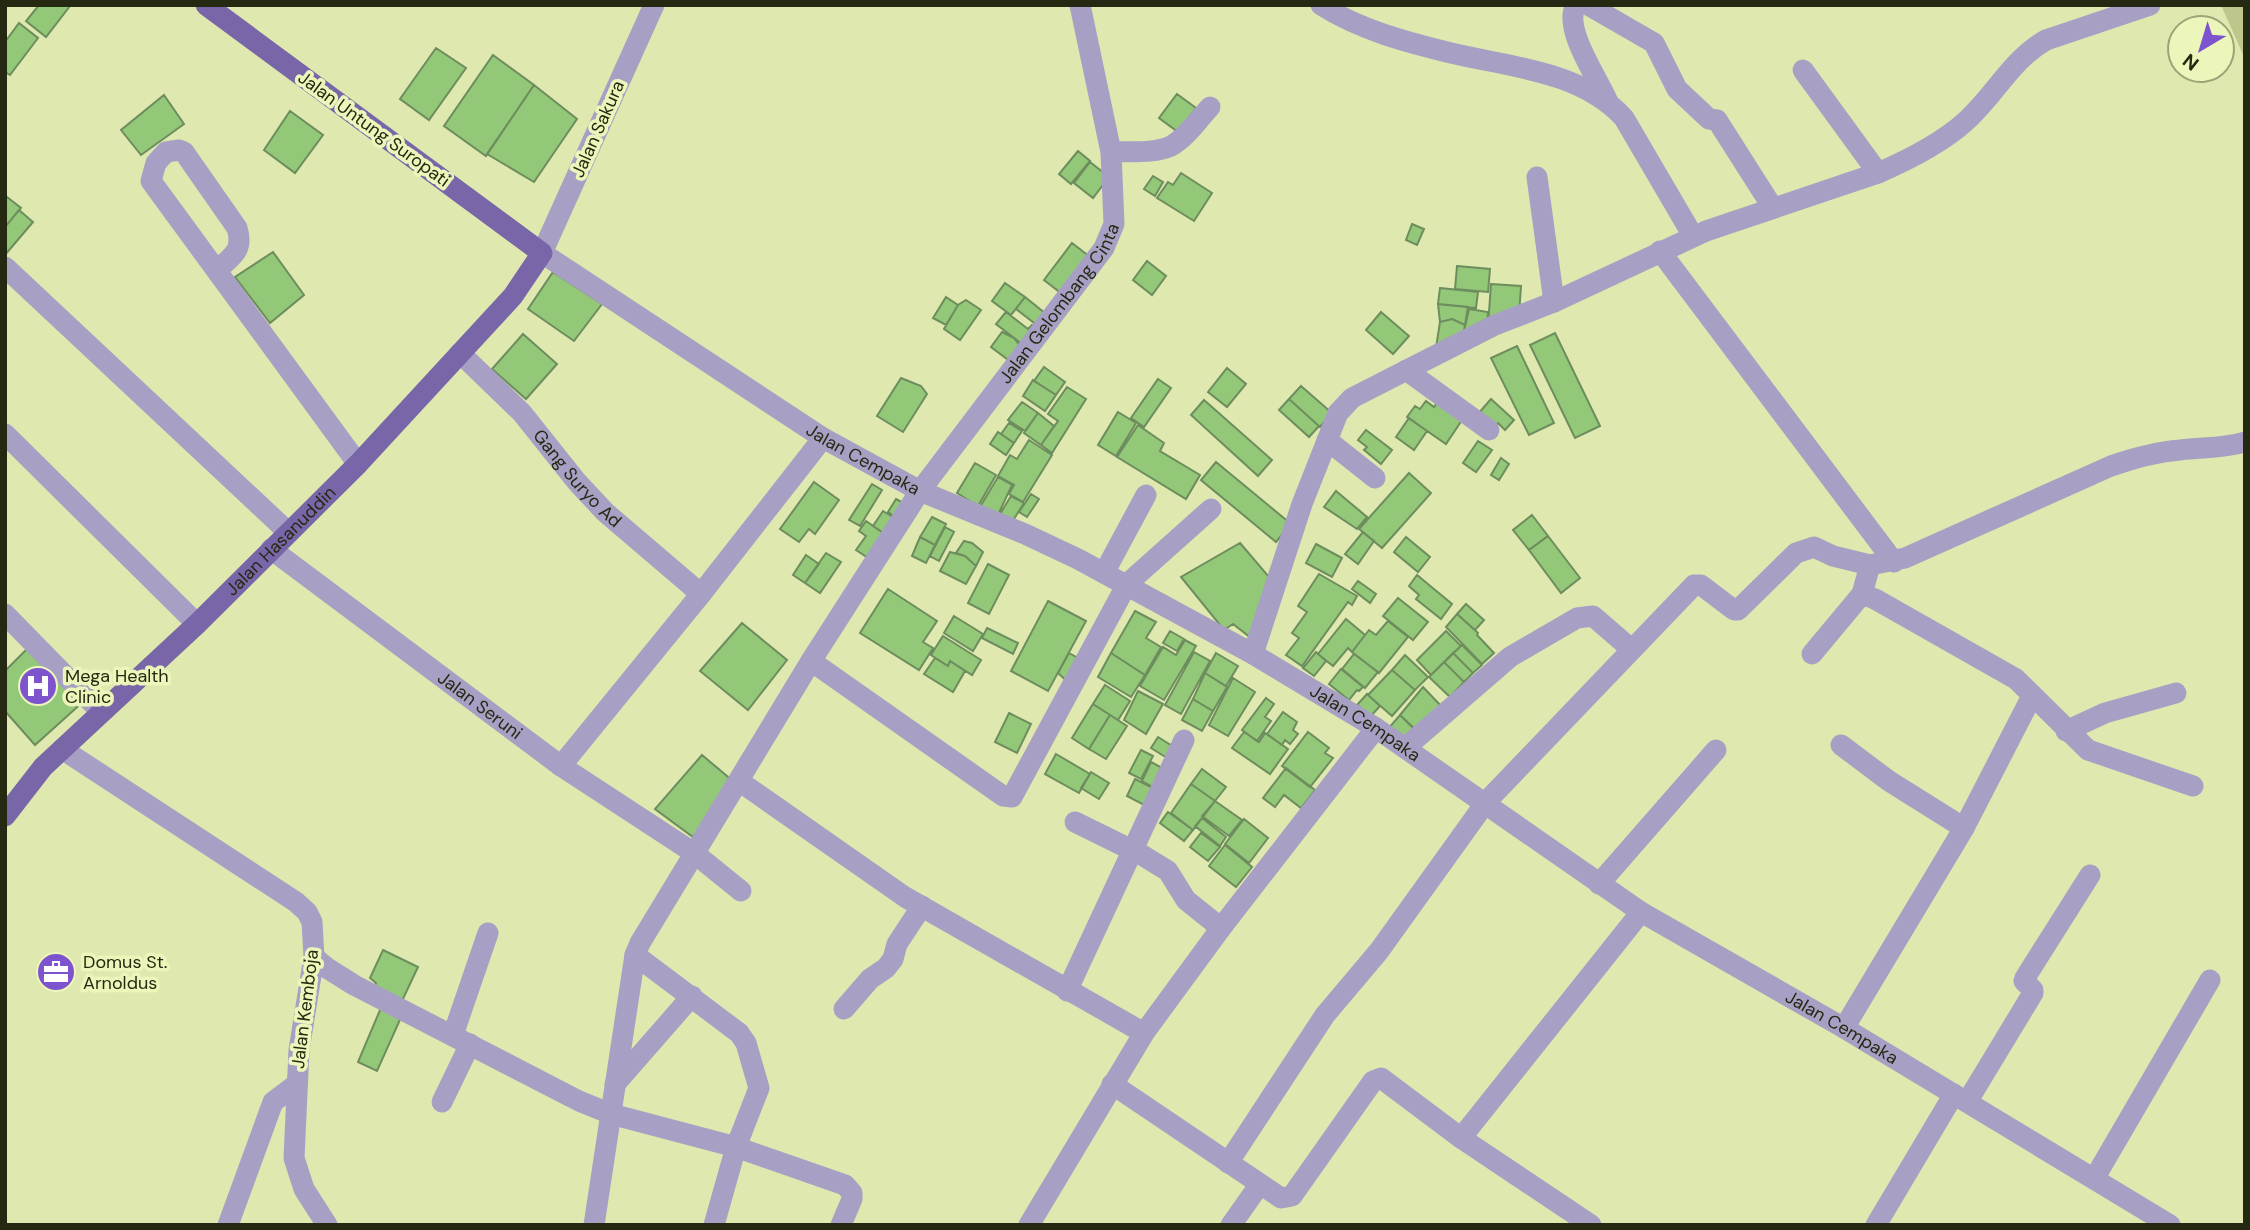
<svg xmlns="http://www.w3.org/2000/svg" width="2250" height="1230" font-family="'DM Sans',sans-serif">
<rect width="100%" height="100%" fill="#dfe8ae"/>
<path fill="#bec78b" d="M2221 5H2245V59Z"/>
<path fill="#93c878" stroke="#6d8d5e" stroke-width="2" d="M39 5 70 6 46 37 26 21Z
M19 23 38 38 10 75 5 72V42Z
M436 48 466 68 429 120 400 99Z
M493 55 534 85 486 156 444 126Z
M534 85 577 119 534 182 487 154Z
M1177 94 1196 108 1178 132 1159 118Z
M164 95 184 124 141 155 121 130Z
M290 111 323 135 295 173 264 150Z
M1078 151 1090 161 1071 184 1059 174Z
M1090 162 1109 177 1093 198 1074 183Z
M1181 173 1212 193 1194 221 1157 198 1168 182 1173 185Z
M1153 176 1163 182 1155 196 1144 189Z
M7 197 21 208 5 227V199Z
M19 210 33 222 5 255V227Z
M1412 224 1424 229 1417 245 1406 240Z
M1072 243 1094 260 1066 297 1044 280Z
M273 252 304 295 270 323 235 277Z
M1147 261 1166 276 1152 295 1133 280Z
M1457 266 1490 269 1488 292 1455 289Z
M553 272 602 304 574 341 528 309Z
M1005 283 1025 297 1011 315 992 301Z
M1491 284 1521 286 1519 315 1488 326Z
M1440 288 1478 292 1476 308 1438 304Z
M946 297 958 305 946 325 933 318Z
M1025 297 1051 318 1042 329 1016 309Z
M966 300 981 310 960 340 944 329 958 305Z
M1438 304 1468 307 1465 325 1452 319 1440 322Z
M1469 309 1488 312 1487 328 1462 340Z
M1006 312 1028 329 1032 325 1040 331 1027 348 996 324Z
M1381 312 1409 336 1393 354 1366 330Z
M1452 319 1465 325 1462 341 1435 354 1440 322Z
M1002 332 1014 338 1025 352 1015 365 991 347Z
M1555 333 1600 426 1575 438 1530 345Z
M523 334 557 364 526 399 492 369Z
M1517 346 1554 423 1529 435 1491 358Z
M1044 367 1065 382 1056 395 1034 381Z
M1227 368 1246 384 1227 407 1208 392Z
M901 378 921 386 927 394 903 432 877 416Z
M1158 379 1171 388 1144 427 1131 418Z
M1033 380 1056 395 1045 411 1023 396Z
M1301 386 1332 413 1320 427 1289 399Z
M1067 387 1086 399 1052 453 1041 445 1058 421 1048 414Z
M1289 399 1319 426 1309 437 1279 410Z
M1491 399 1514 420 1505 430 1498 423 1493 427 1478 414Z
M1204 400 1272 460 1258 476 1191 415Z
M1426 401 1434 407 1437 403 1462 420 1446 444 1407 417 1415 406 1420 409Z
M1022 402 1038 413 1025 431 1008 420Z
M1118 412 1136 423 1116 456 1098 445Z
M1038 413 1054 426 1041 445 1024 433Z
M1409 418 1427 431 1414 450 1396 437Z
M1009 423 1022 431 1014 443 1001 434Z
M1138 425 1164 443 1160 451 1200 475 1186 499 1117 457Z
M1366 430 1392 450 1381 464 1364 450 1367 447 1358 440Z
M998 432 1014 443 1006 455 990 444Z
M1029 440 1052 455 1023 502 1009 494 1014 485 998 476 1010 455 1017 459Z
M1478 441 1492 450 1476 472 1463 463Z
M1501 458 1509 464 1499 480 1491 475Z
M1216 462 1291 524 1276 542 1201 480Z
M975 463 996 475 978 506 957 493Z
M1409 473 1431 493 1382 548 1359 529Z
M998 477 1012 485 997 517 980 507Z
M814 482 839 500 815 534 809 529 799 542 780 529Z
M872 484 882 490 860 526 849 520Z
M1336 491 1367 517 1357 529 1324 507Z
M1031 494 1039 499 1027 517 1019 512Z
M1011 496 1024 503 1012 522 1000 514Z
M896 499 909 506 900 520 888 512Z
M883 511 899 521 889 537 873 526Z
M1532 515 1548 536 1529 550 1513 530Z
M932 517 946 524 935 545 920 537Z
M866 521 889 537 873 561 856 550 866 536 859 531Z
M945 527 954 532 939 561 930 556Z
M1363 532 1374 541 1358 564 1345 554Z
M1548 536 1580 578 1561 593 1529 550Z
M920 537 935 545 926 563 912 556Z
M1406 537 1430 557 1418 572 1394 552Z
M964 541 972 543 983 552 976 566 965 556 956 553Z
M1240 543 1275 584 1255 641 1233 624 1224 630 1181 577Z
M1316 544 1342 558 1332 577 1306 563Z
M950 552 965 556 976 566 966 584 940 571Z
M826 553 841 562 820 593 805 583Z
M806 555 819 564 805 583 793 575Z
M988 564 1009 575 989 614 968 603Z
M1319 574 1357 596 1352 605 1348 602 1302 666 1286 655 1299 638 1292 633 1307 612 1298 606Z
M1417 575 1452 604 1441 619 1416 599 1419 595 1409 586Z
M1358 581 1376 594 1370 603 1352 589Z
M888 589 937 621 923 642 933 648 919 670 860 633Z
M1398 598 1428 622 1413 640 1383 616Z
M1048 601 1086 621 1048 691 1011 671Z
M1466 604 1484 620 1475 630 1457 614Z
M1135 611 1156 622 1146 638 1161 647 1145 675 1111 653Z
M1457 614 1478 633 1477 635 1494 653 1482 664 1446 627Z
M954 616 983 634 973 651 944 633Z
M1346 619 1365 635 1352 652 1348 648 1333 666 1318 654Z
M1388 621 1408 637 1379 673 1352 652 1369 630 1376 635Z
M742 623 787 660 748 710 700 671Z
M987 628 1018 643 1013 654 982 638Z
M1170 631 1184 639 1177 651 1163 643Z
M1446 631 1461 646 1431 675 1417 660Z
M943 636 981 660 972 675 950 661 948 666 931 655Z
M1185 640 1196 646 1164 700 1140 686 1163 647 1176 655Z
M31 645 84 701 35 745 5 711V671Z
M1462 645 1482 665 1473 673 1453 653Z
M1194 652 1210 661 1181 714 1165 705Z
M1316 652 1326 661 1314 676 1303 668Z
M1069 653 1085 662 1072 686 1058 673Z
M1111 653 1145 675 1131 697 1098 677Z
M1216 653 1238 666 1226 686 1205 673Z
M1453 653 1473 673 1464 682 1444 662Z
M1354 654 1378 672 1365 688 1342 669Z
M1405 655 1428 677 1415 690 1392 670Z
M935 658 948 666 950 661 965 671 953 692 924 674Z
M1444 662 1464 682 1450 697 1429 677Z
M1341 669 1363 687 1359 691 1357 690 1349 700 1329 684Z
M1392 670 1415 690 1392 716 1368 695Z
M1205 673 1227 687 1213 711 1193 699Z
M1233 678 1255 692 1228 736 1209 725Z
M1105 685 1130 701 1118 720 1093 704Z
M1423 687 1443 708 1418 732 1400 715Z
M1138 691 1163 704 1146 734 1124 720Z
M1367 694 1380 706 1370 717 1357 705Z
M1266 698 1274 704 1265 717 1271 721 1257 741 1242 730Z
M1193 699 1213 711 1202 731 1182 720Z
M1093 704 1110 715 1089 749 1072 738Z
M1283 712 1297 722 1293 730 1298 734 1290 744 1285 740 1282 745 1267 734Z
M1009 713 1031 724 1017 753 995 742Z
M1110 715 1127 726 1106 759 1089 749Z
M1400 715 1415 730 1406 741 1388 729Z
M1244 732 1259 742 1265 733 1288 749 1270 774 1232 748Z
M1308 732 1329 748 1325 753 1333 758 1310 787 1282 766Z
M1158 737 1174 747 1167 758 1151 748Z
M1141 750 1153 756 1141 779 1129 773Z
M1056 754 1090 774 1079 793 1045 774Z
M702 755 734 782 693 837 655 809Z
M1151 762 1168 771 1158 790 1142 781Z
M1286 768 1315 790 1301 808 1284 795 1275 807 1263 798Z
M1202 769 1226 787 1215 801 1191 784Z
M1091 772 1109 783 1099 799 1081 788Z
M1135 779 1159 791 1150 808 1127 796Z
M1191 784 1215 801 1193 830 1171 813Z
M1215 801 1242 820 1229 836 1202 816Z
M1168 812 1193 830 1184 841 1160 823Z
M1202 818 1226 837 1220 846 1195 826Z
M1244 819 1268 838 1249 863 1225 844Z
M1201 833 1220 847 1208 861 1190 847Z
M1225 845 1252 867 1236 887 1209 866Z
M383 950 418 967 402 1001 374 987 376 983 370 978Z
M383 1003 403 1013 377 1071 358 1062Z"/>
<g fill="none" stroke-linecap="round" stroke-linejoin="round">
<g stroke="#a89fc5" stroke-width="21">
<path id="s1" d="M654 5 542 253 823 438 920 491 1025 534 1078 559 1253 654 1376 728 1641 912 1844 1028 2170 1225"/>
<path d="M1321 5C1360 30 1406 42 1451 53 1510 67 1581 71 1624 118L1693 236"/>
<path d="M1576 5C1562 28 1598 78 1608 102"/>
<path d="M1588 5 1654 43 1677 89 1709 119 1717 120 1773 208"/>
<path d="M1803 70 1878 173"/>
<path d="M1111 152C1129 151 1154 154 1171 146 1186 138 1198 120 1210 107"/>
<path d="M1537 177 1554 302"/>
<path d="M1660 251 1894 562"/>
<path d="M5 267 288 532"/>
<path d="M217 270C232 256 244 251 237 228L184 152 179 150 166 152 156 163 151 181 358 464"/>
<path id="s2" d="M460 353 522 413 577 482 605 512 701 594"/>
<path d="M1406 370 1489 430"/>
<path d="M5 434 197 624"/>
<path d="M1327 440 1375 478"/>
<path id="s3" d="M271 549 561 766 694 853 741 891"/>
<path d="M1870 565 1905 558 2111 466C2134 458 2155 452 2180 450 2204 447 2221 449 2245 442"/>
<path d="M1104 573 1146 495"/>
<path d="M5 614 101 712"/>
<path d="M1253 654 1302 504 1338 413 1352 398 1495 325 1554 302 1706 231 1878 173C1908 160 1942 143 1966 121 1995 95 2012 59 2046 40L2150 5"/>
<path d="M1812 654 1862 594"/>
<path d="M811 661 1003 796 1012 797 1127 584 1211 509"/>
<path d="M2066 731 2105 713 2176 693"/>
<path d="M1841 745 1889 781 1964 828"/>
<path d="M1405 748 1510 657 1577 618 1593 616 1631 649"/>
<path d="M62 749 296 902 307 912 312 922 314 957 299 1050 294 1158 304 1189 327 1225"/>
<path d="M561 766 701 594 823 438"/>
<path d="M739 781 905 897 1144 1033"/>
<path d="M1075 822 1142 855 1168 871 1186 900 1221 928"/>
<path d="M1599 884 1716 750"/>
<path d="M635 955 739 1033 746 1043 759 1088 736 1147 714 1225"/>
<path d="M314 957 327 968 354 985 579 1101 611 1114 736 1147 845 1185 852 1193V1199L841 1225"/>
<path d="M1067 991 1184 740"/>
<path d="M844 1009 870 979 886 968 893 959 897 944 922 906"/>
<path d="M1844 1028 1964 828 2032 696"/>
<path d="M453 1035 488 933"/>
<path d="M615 1084 692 996"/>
<path d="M1112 1084 1281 1198 1292 1196 1373 1081 1381 1078 1461 1138 1591 1225"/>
<path d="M442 1102 470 1044"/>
<path d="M1967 1102 2033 993V990L2024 981 2025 978 2090 875"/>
<path d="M1461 1138 1641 912"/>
<path d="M1228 1163 1325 1015 1379 951 1486 802 1694 585H1701L1734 610H1738L1796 553 1814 547 1833 556 1870 565 1862 594 1875 599 2016 679 2088 750 2193 786"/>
<path d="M2094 1179 2210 980"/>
<path d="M228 1225 273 1102 297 1084"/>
<path id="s4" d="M594 1225 635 955 640 943 811 661 920 491 1104 248 1114 224 1111 152 1080 5"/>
<path d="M1029 1225 1144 1033 1221 928 1376 728"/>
<path d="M1231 1225 1260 1184"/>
<path d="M1876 1225 1954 1094"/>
</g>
<path stroke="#7866a9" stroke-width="21" id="s5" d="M5 816 43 767 197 624 358 464 513 296 542 253 206 5"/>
</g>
<defs>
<symbol id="hospital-disc" viewBox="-11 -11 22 22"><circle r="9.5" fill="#7d54cd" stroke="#ecf6ba"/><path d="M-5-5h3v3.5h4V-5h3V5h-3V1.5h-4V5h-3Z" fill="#fff"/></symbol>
<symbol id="office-disc" viewBox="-11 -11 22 22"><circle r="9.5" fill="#7d54cd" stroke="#ecf6ba"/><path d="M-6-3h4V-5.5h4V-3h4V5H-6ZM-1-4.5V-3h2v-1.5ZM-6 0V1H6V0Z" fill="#fff"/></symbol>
</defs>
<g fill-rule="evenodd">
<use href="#hospital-disc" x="16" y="664" width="44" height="44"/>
<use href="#office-disc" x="34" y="950" width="44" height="44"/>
</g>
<g text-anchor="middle" stroke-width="7" stroke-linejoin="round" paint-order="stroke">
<g font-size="18" fill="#262912" stroke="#ecf6ba">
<text transform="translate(374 129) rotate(36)" y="6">Jalan Untung Suropati</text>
<text transform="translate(598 129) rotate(-66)" y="6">Jalan Sakura</text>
<text dy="6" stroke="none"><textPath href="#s4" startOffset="1052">Jalan Gelombang Cinta</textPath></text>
<text dy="6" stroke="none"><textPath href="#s1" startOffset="654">Jalan Cempaka</textPath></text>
<text dy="6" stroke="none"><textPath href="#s2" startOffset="172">Gang Suryo Ad</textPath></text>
<text dy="6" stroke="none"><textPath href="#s5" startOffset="390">Jalan Hasanuddin</textPath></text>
<text dy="6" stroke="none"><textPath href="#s3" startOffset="261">Jalan Seruni</textPath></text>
<text dy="6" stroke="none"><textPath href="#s1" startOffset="1222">Jalan Cempaka</textPath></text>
<text transform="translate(305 1009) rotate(-83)" y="6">Jalan Kemboja</text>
<text dy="6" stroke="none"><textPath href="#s1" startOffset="1788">Jalan Cempaka</textPath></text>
</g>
<g font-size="18" fill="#262912" stroke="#ecf6ba" text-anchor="start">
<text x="65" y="682">Mega Health<tspan x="65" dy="21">Clinic</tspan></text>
<text x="83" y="968">Domus St.<tspan x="83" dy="21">Arnoldus</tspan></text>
</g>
</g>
<rect width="2250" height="1230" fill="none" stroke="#262912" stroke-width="14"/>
<g transform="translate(2201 49) rotate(218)"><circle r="33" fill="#ecf6ba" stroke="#9da477" stroke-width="2"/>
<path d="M0-5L12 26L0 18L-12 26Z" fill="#7d54cd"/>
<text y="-10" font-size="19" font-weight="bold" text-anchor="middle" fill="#262912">N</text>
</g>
</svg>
